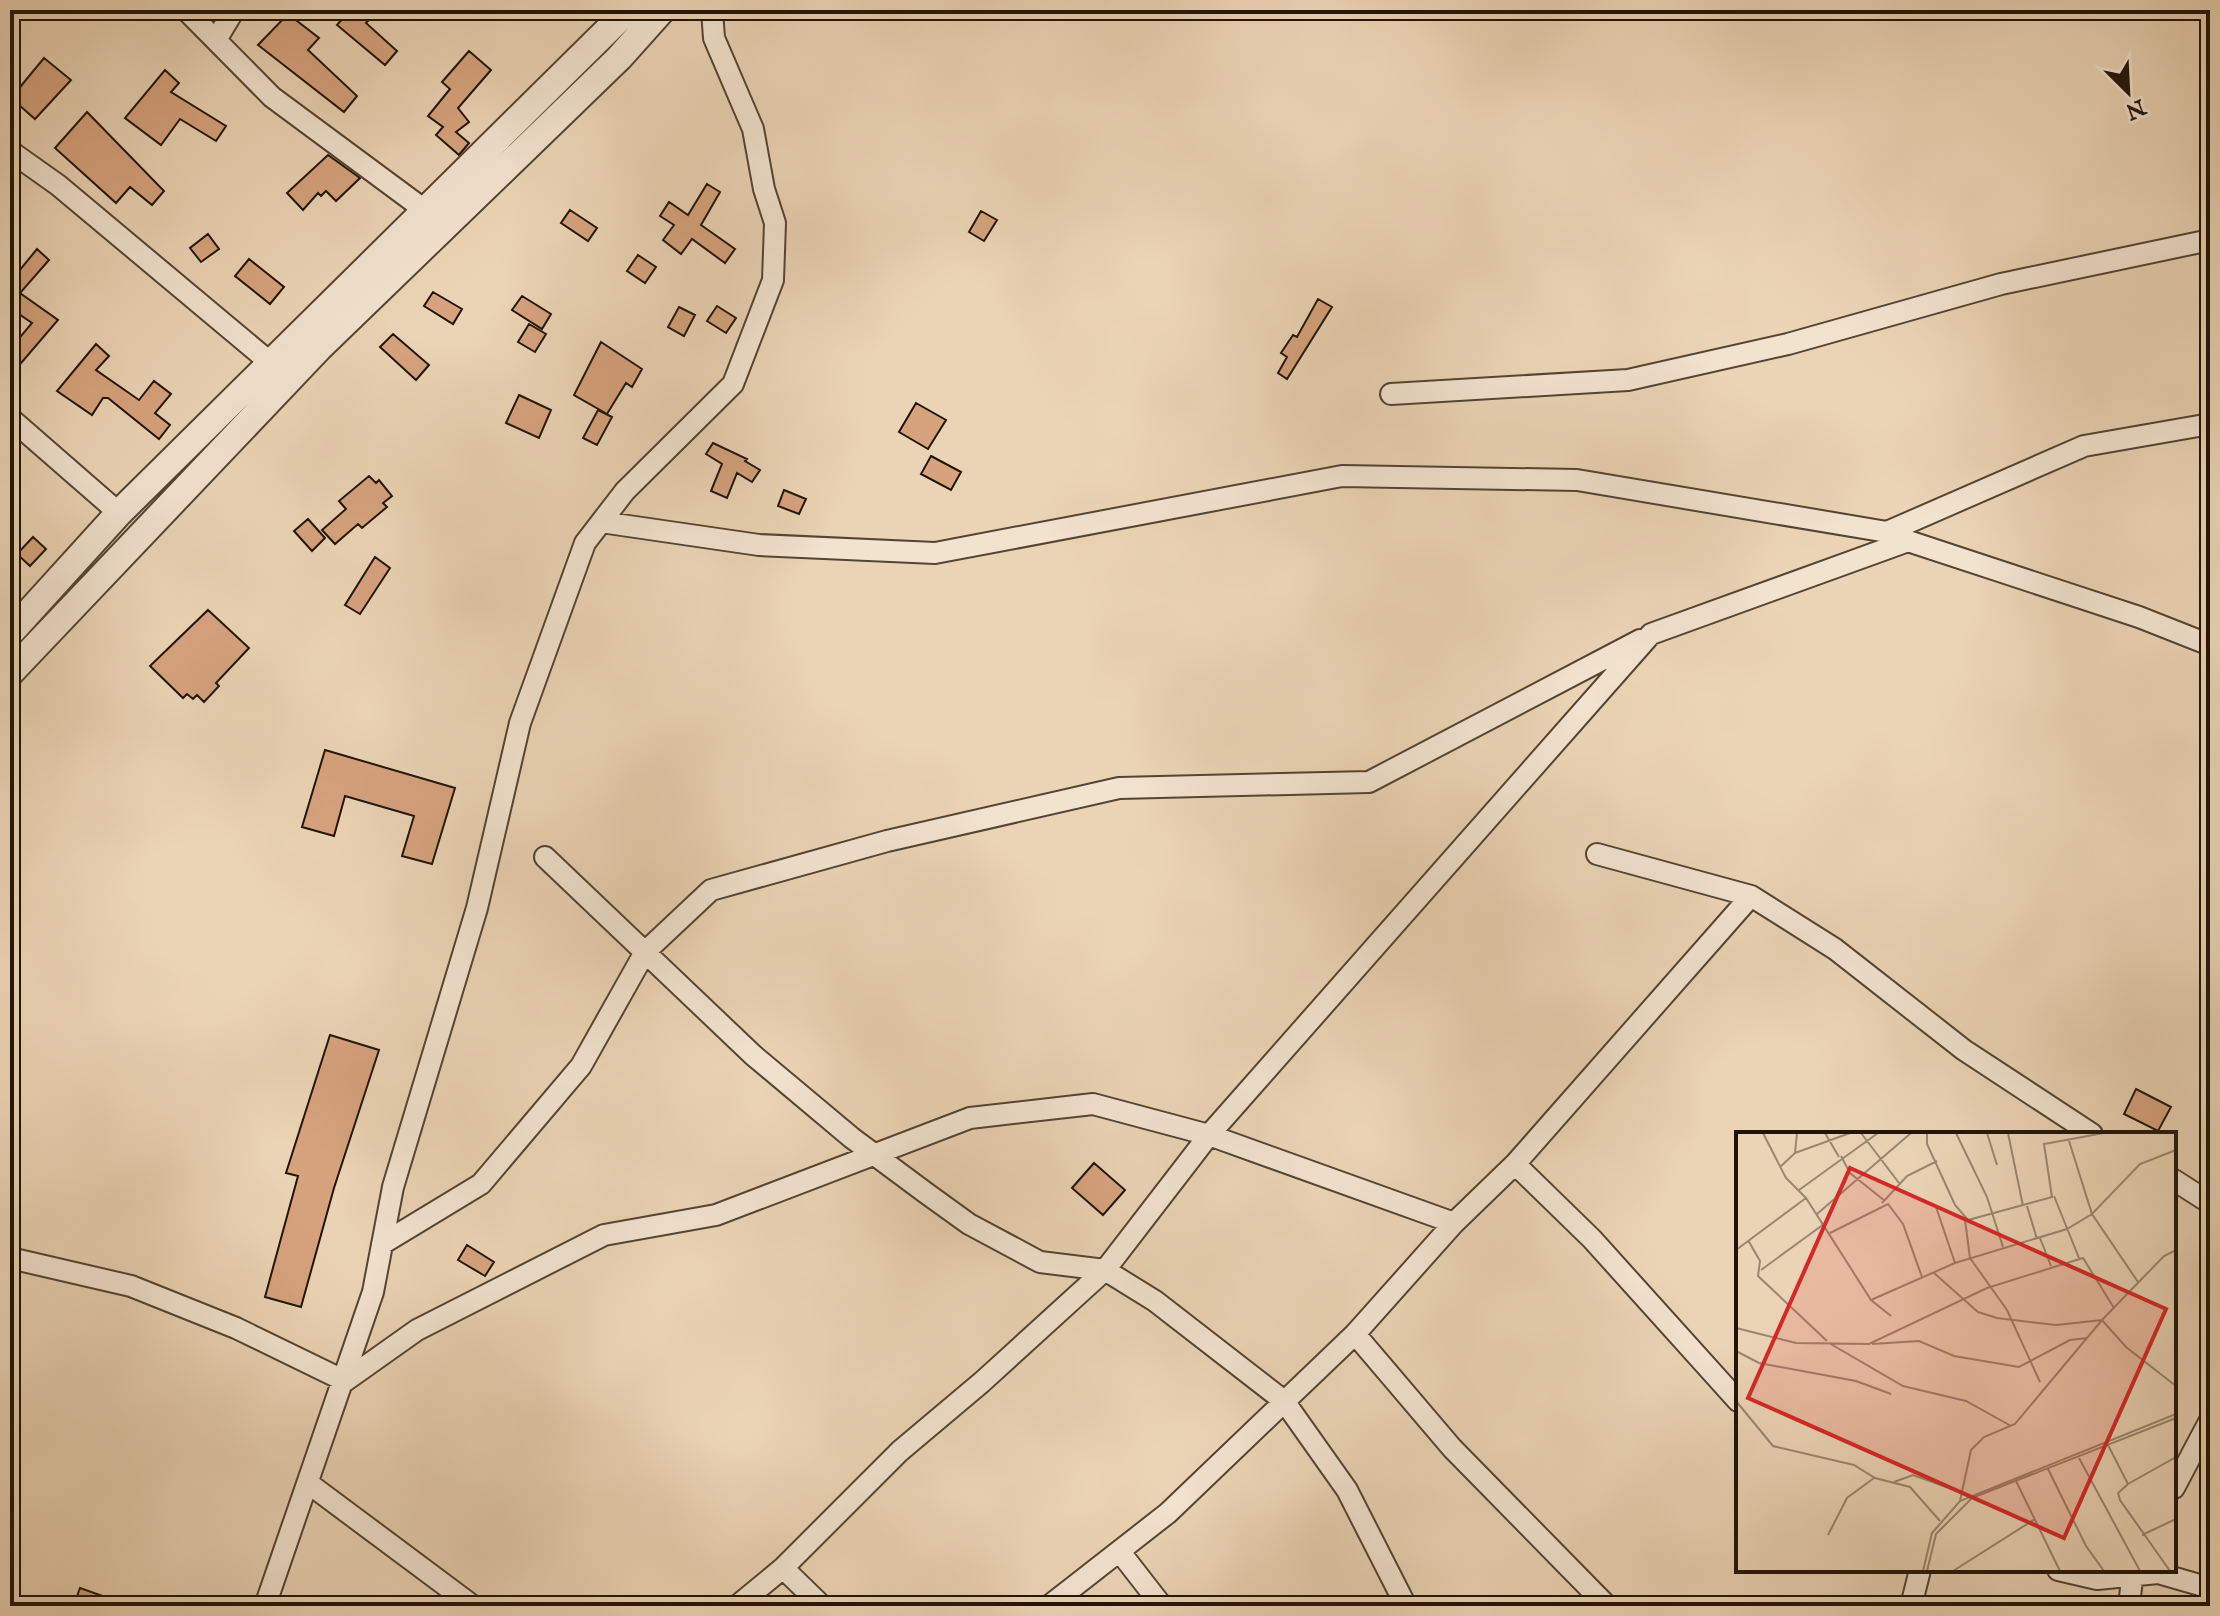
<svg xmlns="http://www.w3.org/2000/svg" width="2220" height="1616" font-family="'IM FELL English',serif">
<rect width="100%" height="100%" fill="#ebd4b5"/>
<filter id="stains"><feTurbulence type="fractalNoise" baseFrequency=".0025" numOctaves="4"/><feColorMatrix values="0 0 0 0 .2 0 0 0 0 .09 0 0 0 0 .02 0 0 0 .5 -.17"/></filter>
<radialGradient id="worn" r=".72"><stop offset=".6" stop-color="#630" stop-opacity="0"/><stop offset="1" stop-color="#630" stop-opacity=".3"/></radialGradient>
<path fill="#d6a37e" stroke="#201408" stroke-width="2" d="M350 10H378L366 23 397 51 385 65 337 25Z
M288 14 319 38 308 50 357 96 344 112 258 45Z
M469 51 491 70 458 108 469 122 456 132 469 143 459 155 436 135 443 127 428 116 450 89 442 82Z
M44 58 71 80 35 119 11 98Z
M165 70 179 83 171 92 226 126 216 141 180 119 161 145 125 118Z
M87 112 164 191 152 205 130 187 116 203 55 148Z
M328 155 360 178 336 201 326 191 321 196 318 193 303 210 287 193Z
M707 184 720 192 701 225 735 249 725 263 692 239 681 254 663 240 674 225 660 216 669 202 688 215Z
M570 210 597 228 588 241 561 223Z
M981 211 997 220 984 241 969 232Z
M208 234 219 249 201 262 190 248Z
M37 249 49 260 20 293 58 320 10 376V349L32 323 10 308V282Z
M638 255 656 267 645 283 627 271Z
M249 259 284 287 270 304 235 276Z
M433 292 462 309 453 324 424 306Z
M522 296 551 314 542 329 512 310Z
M1318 299 1332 307 1287 379 1278 373 1287 357 1281 353 1293 335 1297 337Z
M717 306 736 318 726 333 707 321Z
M679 307 695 315 684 336 668 327Z
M529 324 546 334 535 352 518 342Z
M393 334 429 365 416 380 380 347Z
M601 342 642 369 632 387 626 383 607 414 574 395Z
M96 344 109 356 96 370 139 400 154 381 171 394 155 413 170 425 159 439 108 398H103L92 415 57 391Z
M519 395 551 410 539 438 506 423Z
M916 403 946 420 928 449 899 432Z
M598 410 612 417 597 445 583 438Z
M713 443 747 459 745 461 760 470 752 482 737 473 727 498 711 491 722 464 706 454Z
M931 456 961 472 951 490 921 474Z
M369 476 376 483 379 480 392 496 383 503 387 507 362 528 358 524 335 544 322 530 346 509 339 501Z
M784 490 806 499 799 514 778 506Z
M308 519 325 538 312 551 294 531Z
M33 537 46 549 30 566 17 554Z
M375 557 390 568 360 614 345 605Z
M208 610 249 648 216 683 219 686 204 702 197 695 193 699 187 694 183 698 150 666Z
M325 750 455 788 432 864 402 856 414 816 345 796 334 836 302 827Z
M330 1035 379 1050 334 1188 301 1307 265 1297 298 1176 286 1173Z
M2136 1089 2171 1107 2158 1131 2124 1114Z
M1094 1163 1125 1190 1103 1215 1072 1188Z
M467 1245 494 1262 485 1276 458 1260Z
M80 1588 125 1604V1606H86L75 1602Z"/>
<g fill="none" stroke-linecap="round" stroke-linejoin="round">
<defs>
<path id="minor" d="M186 10 272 97 426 211
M216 40 234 10
M10 151 58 185 272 364
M1391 394 1628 380 1788 344 2001 284 2210 240
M10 418 119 513
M601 522 759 545 935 553 1342 476 1577 480 1887 532
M1908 541 2139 617 2210 645
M1597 854 1751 896 1835 949 1964 1050 2092 1134
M545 857 753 1055 852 1138 926 1193 969 1224 1040 1262 1105 1270 1155 1301 1284 1401 1347 1490 1406 1606
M1515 1164 1592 1239 1738 1401
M2174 1180 2210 1203
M382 1244 481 1184 581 1066 645 952 711 890 887 841 1119 788 1369 782 1640 640
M10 1258 131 1286 236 1328 345 1381 417 1330 604 1235 716 1215 970 1118 1093 1104 1209 1135 1454 1223
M1355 1334 1452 1448 1607 1606
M308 1483 473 1606
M2174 1488 2210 1420
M1120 1552 1162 1606
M783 1568 822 1606
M2058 1570 2097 1579 2158 1573 2210 1588
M265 1606 373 1292 393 1187 477 908 520 723 585 543 625 491 733 384 773 280 775 223 764 189 753 129 714 38 712 10
M737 1606 783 1568 900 1451 982 1382 1105 1270 1209 1135 1651 634 1908 541 1887 532 2084 446 2210 424
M1049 1606 1168 1513 1355 1334 1454 1223 1515 1164 1751 896
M1911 1606 1920 1570
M2129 1606 2133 1570"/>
<path id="tertiary" d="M10 633 119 513 628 10
M10 673 319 348 619 58 662 10"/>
</defs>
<use href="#minor" stroke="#534433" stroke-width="24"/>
<use href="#tertiary" stroke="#534433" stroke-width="30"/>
<use href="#minor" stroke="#f2e3cf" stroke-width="20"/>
<use href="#tertiary" stroke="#f2e3cf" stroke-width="26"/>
</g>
<g transform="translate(1736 1132)">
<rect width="440" height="440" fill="#ebd4b5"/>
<path fill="none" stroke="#9a8770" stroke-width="2" d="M27 1 50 46 70 66 135 168 155 184M89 1 103 25M125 1 163 51M191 1V12L219 73 232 88 316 65 308 12 368 1M220 1 251 65 267 115M251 1 261 33M272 1 287 74M333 9 356 82 402 150M59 21 114 1M105 24 114 41 149 69M44 35 59 21 61 1M63 58 142 1M318 64 343 126M146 71 171 44 201 29M291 74 301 107M200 75 219 131M81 82 175 1M229 88 234 126 271 178 304 250M94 101 152 72 167 92 186 145M304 106 315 134M12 108 24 129 22 144 91 209M0 118 70 66M25 138 88 92M198 141 242 180 261 186 320 193 366 188 390 215 440 254M135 168 219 131 331 97 356 82 404 32 440 18M0 196 60 211 133 212 251 156 347 126 378 176M93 211 167 254 230 269 275 294M136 212 183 209 218 224 283 235 334 208 351 206M0 219 23 231 120 249 155 262M0 269 37 314 118 333 139 346 174 355 204 389M372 313 392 352 382 361 384 368 434 439M343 326 404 439M312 337 350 414 368 439M280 349 324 439M158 350 177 343 227 361M392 352 440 325M224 369 235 318 248 305 279 292 366 188 428 124 440 118M92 403 111 366 138 346M406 403 440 387M187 439 196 401 224 369 440 282M191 439 200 402 236 366 440 286M217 439 299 387"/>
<path fill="#d62828" fill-opacity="0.15" stroke="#d62828" stroke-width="4" d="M114 36 430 177 328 406 12 266Z"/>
<rect width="440" height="440" fill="none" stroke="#201408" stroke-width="4"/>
</g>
<rect width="2220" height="1616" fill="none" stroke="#ebd4b5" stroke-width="40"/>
<rect x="12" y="12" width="2196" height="1592" fill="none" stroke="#201408" stroke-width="4"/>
<rect x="20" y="20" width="2180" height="1576" fill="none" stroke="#201408" stroke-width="2"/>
<g transform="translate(2128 92) rotate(156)" stroke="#f2e3cf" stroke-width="6" paint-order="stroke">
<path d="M0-6L14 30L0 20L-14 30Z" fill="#201408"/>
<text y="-12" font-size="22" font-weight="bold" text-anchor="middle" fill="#201408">N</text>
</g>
<rect width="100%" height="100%" filter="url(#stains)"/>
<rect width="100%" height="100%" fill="url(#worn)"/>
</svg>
